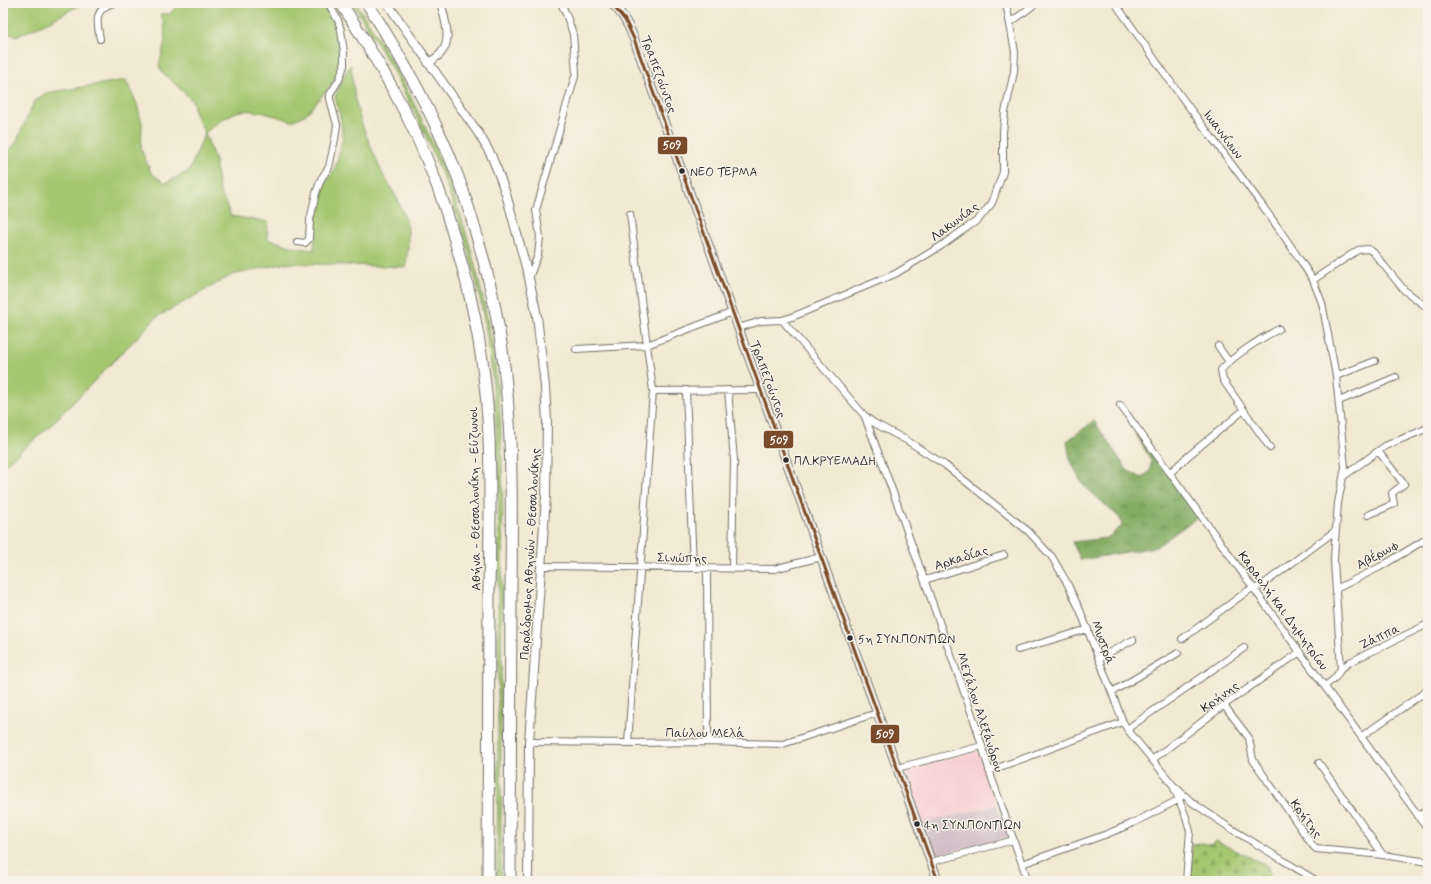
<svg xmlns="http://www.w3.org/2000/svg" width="1431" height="884" font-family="Mynerve,sans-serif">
<defs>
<pattern id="forest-crowns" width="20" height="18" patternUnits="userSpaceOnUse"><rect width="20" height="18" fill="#83ac62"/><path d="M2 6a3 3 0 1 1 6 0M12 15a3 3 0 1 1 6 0" fill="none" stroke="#6b8c51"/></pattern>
<pattern id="cemetery-stones" width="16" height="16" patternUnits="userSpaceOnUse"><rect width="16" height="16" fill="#a4c770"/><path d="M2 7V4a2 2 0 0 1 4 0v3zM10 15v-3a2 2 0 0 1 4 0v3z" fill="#8dab61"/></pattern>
</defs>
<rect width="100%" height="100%" fill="#f7f3e8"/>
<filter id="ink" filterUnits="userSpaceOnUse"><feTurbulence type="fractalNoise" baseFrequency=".025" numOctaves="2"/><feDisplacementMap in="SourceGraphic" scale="8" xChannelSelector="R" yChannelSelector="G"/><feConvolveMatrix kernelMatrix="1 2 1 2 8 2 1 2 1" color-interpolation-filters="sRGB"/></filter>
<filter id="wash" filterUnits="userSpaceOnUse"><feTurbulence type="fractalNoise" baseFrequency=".012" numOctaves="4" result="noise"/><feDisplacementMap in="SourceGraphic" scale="16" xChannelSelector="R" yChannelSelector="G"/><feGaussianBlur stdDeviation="0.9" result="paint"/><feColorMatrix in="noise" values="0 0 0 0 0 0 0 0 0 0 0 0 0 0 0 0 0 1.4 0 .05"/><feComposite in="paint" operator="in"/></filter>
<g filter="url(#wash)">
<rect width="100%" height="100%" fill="#f1e9d2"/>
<path fill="#f7cfd3" d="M978 751 997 805 923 823 904 770Z"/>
<path fill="#d2bdc7" d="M997 805 1009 837 934 856 923 823Z"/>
<path fill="#a4c770" stroke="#68794e" d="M3 3H78V6L54 19 18 36 3 32Z
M179 3H323L331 16 339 40 341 67 332 83 316 103 306 114 292 121C278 117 251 107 237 112 225 116 215 125 205 133L215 161 219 189 231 216 268 222 267 239 298 248 314 250 316 219 320 190 334 171 343 138 340 116 335 97 347 70 351 65 355 100 362 125 382 173 398 200 408 227V247L406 267 286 263 232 275 157 317 48 428 3 466V158L16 143 34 102 46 93 126 80 137 104 142 123 141 149 151 173 165 183 189 171 205 133 195 114 193 102 187 95 163 73 159 66 165 41 164 22 160 14H170Z
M352 3H356C412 89 456 181 479 281 491 331 499 383 501 434 504 489 502 544 502 598 501 693 501 787 501 881H497C498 784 498 686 498 589 499 484 501 384 476 281 451 179 409 91 352 3Z"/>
<path fill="url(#forest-crowns)" stroke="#576c46" d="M1094 421 1127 470 1142 478 1150 471 1151 461 1135 432 1169 475 1198 517 1156 547 1081 560 1072 542 1107 538 1122 526 1120 518 1082 484 1070 459 1067 441Z"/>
<path fill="url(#cemetery-stones)" stroke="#68794e" d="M1216 841 1268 866 1271 881H1190L1192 844 1202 843 1212 845Z"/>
</g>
<g filter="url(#ink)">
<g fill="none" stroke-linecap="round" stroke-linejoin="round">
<defs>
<path id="minor" d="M1115 3C1137 34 1158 64 1180 95 1225 156 1272 215 1313 280
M1010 23 1036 3
M100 39C97 22 93 10 113 3
M297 242 305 243 309 239 310 220 316 193 321 179 329 167 335 139 337 125 330 99V94L339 80 344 66V53L341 30 338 20 328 3
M529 278 538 255 540 237 536 210 576 73 573 34 566 14 561 3
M782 320 864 415 874 423 906 440 945 465 1028 531 1052 557 1066 581 1080 610 1123 722 1127 729 1173 785 1193 803 1230 828 1317 881
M738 328 761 321 782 320 792 317 895 274 941 246 962 231 978 220 992 203 1003 172V132L1005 112 1014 72 1015 52 1006 3
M1218 346 1229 362
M576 349 647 345 733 312
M1336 376 1322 303 1313 280 1358 250 1368 249 1373 252 1404 290 1428 308
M686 390 693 568
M728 390 734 460 732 568
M653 391 760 390
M1339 401 1396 377
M1120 405 1170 473 1428 829
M865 417 897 503 975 723 992 779 1028 881
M1270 448 1223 380 1221 370C1233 356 1263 337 1279 329
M1170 473 1187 457 1244 410
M1344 476 1385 446 1428 428
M1368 515 1394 504 1392 493 1404 484 1378 451
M542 566 774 569 821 557
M707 568 708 742
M925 580 1004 555
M1336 589 1380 567 1428 538
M1182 639 1249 590 1261 586 1335 531
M1018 650 1088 629
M1099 658 1133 640
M1341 669 1350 662 1428 624
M1325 686 1335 678 1341 669 1334 561 1335 541 1338 503 1345 467 1336 376 1375 361
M1112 692 1178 653
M1224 705 1249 738 1253 760 1313 846 1316 849 1383 855 1428 862
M1127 729 1244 648
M1362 736 1428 690
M529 742 628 743 708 742 783 744 877 713
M628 743 653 391 630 214
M1152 760 1224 705 1300 652
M1319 763 1383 855
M897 768 982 746
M989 771 1123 722
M1174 788 1186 817 1190 831 1186 881
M1418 816 1428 810
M931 862 1014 840
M1022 864 1107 834 1133 823 1180 799"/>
<path id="tertiary" d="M428 64C432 60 438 57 441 53 453 40 444 18 441 3"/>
<path id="secondary" d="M387 3 479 134 491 155 498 172 506 194 529 278 537 316 545 387 547 421 546 496 529 742 528 881
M611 3C622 12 629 26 634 39L938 881"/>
<path id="motorway" d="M341 3C377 59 412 118 435 180 448 213 457 246 466 280 479 331 487 386 489 438 491 488 490 539 489 589 489 686 488 784 488 881
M367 3C401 56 433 113 456 172 469 206 479 242 488 277 514 381 512 483 511 589 511 687 510 784 510 881"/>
</defs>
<use href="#minor" stroke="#706e65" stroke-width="8"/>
<use href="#tertiary" stroke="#706e65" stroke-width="9"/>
<use href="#secondary" stroke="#706e65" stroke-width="10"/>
<use href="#motorway" stroke="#706e65" stroke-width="13"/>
<use href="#minor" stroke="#fff" stroke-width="6"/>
<use href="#tertiary" stroke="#fff" stroke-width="7"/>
<use href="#secondary" stroke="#fff" stroke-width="8"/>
<use href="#motorway" stroke="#fff" stroke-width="11"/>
<defs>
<path id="bus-1" d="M611 3 625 20 634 39 938 881"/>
</defs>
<use href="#bus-1" stroke="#f7f3e8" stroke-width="6"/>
<use href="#bus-1" stroke="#7a4b2a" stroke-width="3"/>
</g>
</g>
<g fill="#2b2b2b" stroke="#f7f3e8" stroke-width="1.5">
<circle cx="682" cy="171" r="3.5"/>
<circle cx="786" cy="460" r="3.5"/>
<circle cx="850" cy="638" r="3.5"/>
<circle cx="917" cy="824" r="3.5"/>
</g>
<g text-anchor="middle" stroke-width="3" stroke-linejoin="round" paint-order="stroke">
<g font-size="12" fill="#2b2b2b" stroke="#f7f3e8" text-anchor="start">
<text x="690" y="176">ΝΕΟ ΤΕΡΜΑ</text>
<text x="794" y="465">ΠΛ.ΚΡΥΕΜΑΔΗ</text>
<text x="858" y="643">5η ΣΥΝ.ΠΟΝΤΙΩΝ</text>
<text x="924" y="829">4η ΣΥΝ.ΠΟΝΤΙΩΝ</text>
</g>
<g font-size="13" fill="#2b2b2b" stroke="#f7f3e8">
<text transform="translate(660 74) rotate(70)" y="5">Τραπεζούντος</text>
<text transform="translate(1224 134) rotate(53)" y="5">Ιωαννίνων</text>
<text transform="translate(954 221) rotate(-37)" y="5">Λακωνίας</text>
<text transform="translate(769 379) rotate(70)" y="5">Τραπεζούντος</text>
<text transform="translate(474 499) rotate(-91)" y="5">Αθήνα - Θεσσαλονίκη - Εύζωνοι</text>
<text transform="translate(529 554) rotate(-87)" y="5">Παράδρομος Αθηνών - Θεσσαλονίκης</text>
<text transform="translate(1377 554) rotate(-29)" y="5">Αβέρωφ</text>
<text transform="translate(682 557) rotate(1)" y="5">Σινώπης</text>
<text transform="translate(961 557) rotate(-17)" y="5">Αρκαδίας</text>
<text transform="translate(1284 610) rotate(54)" y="5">Καραολή και Δημητρίου</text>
<text transform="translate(1379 636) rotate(-25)" y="5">Ζάππα</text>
<text transform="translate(1104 642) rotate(69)" y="5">Μυστρά</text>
<text transform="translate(1219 696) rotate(-36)" y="5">Κρήνης</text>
<text transform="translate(981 712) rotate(72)" y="5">Μεγάλου Αλεξάνδρου</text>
<text x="705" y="737">Παύλου Μελά</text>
<text transform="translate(1307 818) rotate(54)" y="5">Κρήτης</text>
</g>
</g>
<g stroke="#f7f3e8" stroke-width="1.5">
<rect x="657" y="136" width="31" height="19" rx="4" fill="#7a4b2a"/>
<rect x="763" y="430" width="31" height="19" rx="4" fill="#7a4b2a"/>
<rect x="870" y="724" width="30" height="20" rx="4" fill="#7a4b2a"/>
</g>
<g font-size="11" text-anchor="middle" font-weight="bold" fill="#fff">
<text x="672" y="149">509</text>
<text x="779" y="444">509</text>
<text x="885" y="738">509</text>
</g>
<rect width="1431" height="884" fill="none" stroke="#f7f3e8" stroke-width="16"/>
</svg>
